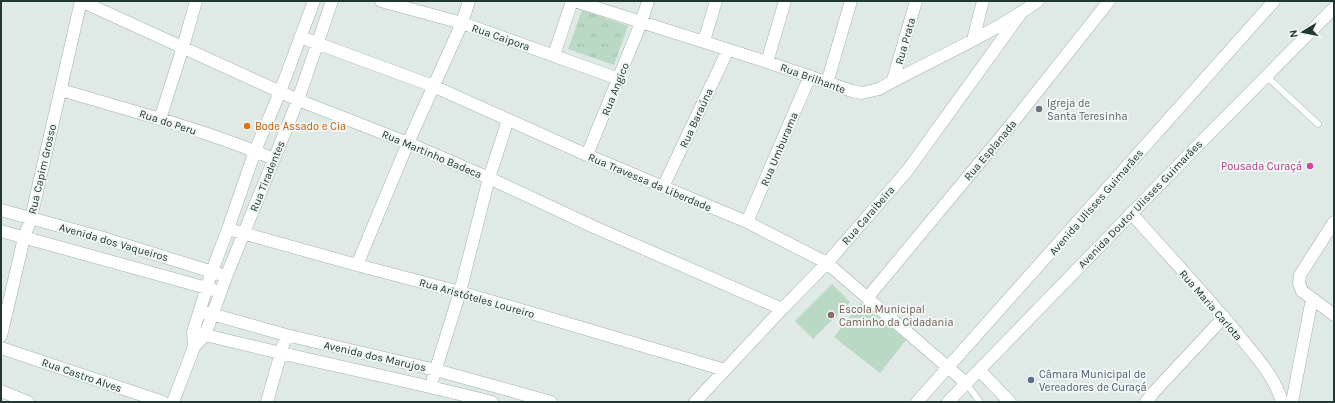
<svg xmlns="http://www.w3.org/2000/svg" width="1335" height="403" font-family="Karla,sans-serif">
<defs>
<pattern id="park-tufts" width="24" height="20" patternUnits="userSpaceOnUse"><rect width="24" height="20" fill="#b9d9c4"/><path d="M3 7l-1-3M5 7V3M7 7l1-3M15 17l-1-3M17 17v-4M19 17l1-3" fill="none" stroke="#9fbba9"/></pattern>
</defs>
<rect width="100%" height="100%" fill="#dfe9e5"/>
<path fill="#b9d9c4" d="M832 284 850 302 813 339 795 321Z
M861 303 906 340 880 373 834 337Z"/>
<path fill="url(#park-tufts)" d="M582 10 628 26 614 65 568 49Z"/>
<g fill="none" stroke-linecap="round" stroke-linejoin="round">
<defs>
<path id="lane" d="M1266 76 1318 124
M966 383 980 402"/>
<path id="street" d="M81 1 298 100 408 143 489 178 594 227 782 309
M381 1 462 23 619 79
M575 1 767 62 852 91 862 93 879 89C931 60 989 36 1038 1
M300 37 433 86 587 155 747 222 827 263 966 383
M973 40 983 1
M704 41 716 1
M554 55 572 1
M767 62 785 1
M893 80 916 1
M827 83 851 1
M61 90C132 111 205 130 274 159
M160 119 183 47 196 1
M587 155 641 23 648 1
M663 187 728 50
M1 210 100 237 219 274
M1131 213C1168 255 1206 295 1241 338 1257 358 1275 377 1282 402
M747 222 810 76
M1334 222 1300 275 1299 283 1302 291 1334 315
M228 229 357 265 460 292 725 370
M1 231 214 290
M357 265 408 143 462 23 469 1
M868 297 1010 126 1109 1
M204 312 286 335 436 370 551 402
M198 333C295 358 394 377 492 402
M1 336 24 238 31 218 81 1
M194 347 193 332 212 271 228 229 255 151 280 92 314 1
M1 348 163 402
M979 370 1010 402
M433 378 460 292 489 178 508 120
M1 391 28 402
M173 402 194 347 205 335 226 277 298 100 332 1
M267 402 286 335
M695 402 782 309 827 263 907 171 1021 13
M917 402 1274 1
M1146 402 1153 393 1224 317
M1292 402 1312 299"/>
<path id="secondary" d="M948 402 1203 140 1334 8"/>
</defs>
<use href="#lane" stroke="#a2b0ac" stroke-width="7"/>
<use href="#street" stroke="#a2b0ac" stroke-width="13"/>
<use href="#secondary" stroke="#9fb4ae" stroke-width="13"/>
<use href="#lane" stroke="#fff" stroke-width="6"/>
<use href="#street" stroke="#fff" stroke-width="12"/>
<use href="#secondary" stroke="#fff" stroke-width="12"/>
</g>
<circle fill="#6b7280" stroke="#eff6f3" stroke-width="1.5" cx="1039" cy="109" r="4"/>
<circle fill="#e8710a" stroke="#eff6f3" stroke-width="1.5" cx="247" cy="126" r="4"/>
<circle fill="#d1479c" stroke="#eff6f3" stroke-width="1.5" cx="1310" cy="166" r="4"/>
<circle fill="#8d6e63" stroke="#eff6f3" stroke-width="1.5" cx="831" cy="315" r="4"/>
<circle fill="#5c6f8a" stroke="#eff6f3" stroke-width="1.5" cx="1031" cy="380" r="4"/>
<g text-anchor="middle" stroke-width="4" stroke-linejoin="round" paint-order="stroke">
<g font-size="11" fill="#213733" stroke="#eff6f3">
<text transform="translate(501 37) rotate(19)" y="4">Rua Caipora</text>
<text transform="translate(905 41) rotate(-74)" y="4">Rua Prata</text>
<text transform="translate(813 78) rotate(20)" y="4">Rua Brilhante</text>
<text transform="translate(615 89) rotate(-68)" y="4">Rua Angico</text>
<text transform="translate(696 118) rotate(-65)" y="4">Rua Baraúna</text>
<text transform="translate(168 122) rotate(18)" y="4">Rua do Peru</text>
<text transform="translate(779 149) rotate(-67)" y="4">Rua Umburama</text>
<text transform="translate(990 150) rotate(-50)" y="4">Rua Esplanada</text>
<text transform="translate(432 154) rotate(23)" y="4">Rua Martinho Badeca</text>
<text transform="translate(42 169) rotate(-77)" y="4">Rua Capim Grosso</text>
<text transform="translate(267 176) rotate(-68)" y="4">Rua Tiradentes</text>
<text transform="translate(650 182) rotate(23)" y="4">Rua Travessa da Liberdade</text>
<text transform="translate(1096 202) rotate(-49)" y="4">Avenida Ulisses Guimarães</text>
<text transform="translate(1140 204) rotate(-46)" y="4">Avenida Doutor Ulisses Guimarães</text>
<text transform="translate(868 215) rotate(-49)" y="4">Rua Caraibeira</text>
<text transform="translate(114 242) rotate(16)" y="4">Avenida dos Vaqueiros</text>
<text transform="translate(477 298) rotate(16)" y="4">Rua Aristóteles Loureiro</text>
<text transform="translate(1211 305) rotate(49)" y="4">Rua Maria Carlota</text>
<text transform="translate(375 356) rotate(13)" y="4">Avenida dos Marujos</text>
<text transform="translate(82 375) rotate(19)" y="4">Rua Castro Alves</text>
</g>
<g font-size="11" fill="#5b616d" stroke="#eff6f3" text-anchor="start">
<text x="1047" y="107">Igreja de<tspan x="1047" dy="13">Santa Teresinha</tspan></text>
</g>
<g font-size="11" fill="#c56008" stroke="#eff6f3" text-anchor="start">
<text x="255" y="130">Bode Assado e Cia</text>
</g>
<g font-size="11" fill="#b23c85" stroke="#eff6f3" text-anchor="end">
<text x="1302" y="170">Pousada Curaçá</text>
</g>
<g font-size="11" fill="#785e54" stroke="#eff6f3" text-anchor="start">
<text x="839" y="313">Escola Municipal<tspan x="839" dy="13">Caminho da Cidadania</tspan></text>
</g>
<g font-size="11" fill="#4e5e75" stroke="#eff6f3" text-anchor="start">
<text x="1039" y="378">Câmara Municipal de<tspan x="1039" dy="13">Vereadores de Curaçá</tspan></text>
</g>
</g>
<rect width="1335" height="403" fill="none" stroke="#213733" stroke-width="4"/>
<g transform="translate(1303 32) rotate(260)" stroke="#eff6f3" stroke-width="3" paint-order="stroke">
<path d="M0-3L7 15L0 10L-7 15Z" fill="#213733"/>
<text y="-6" font-size="11" font-weight="bold" text-anchor="middle" fill="#213733">N</text>
</g>
</svg>
